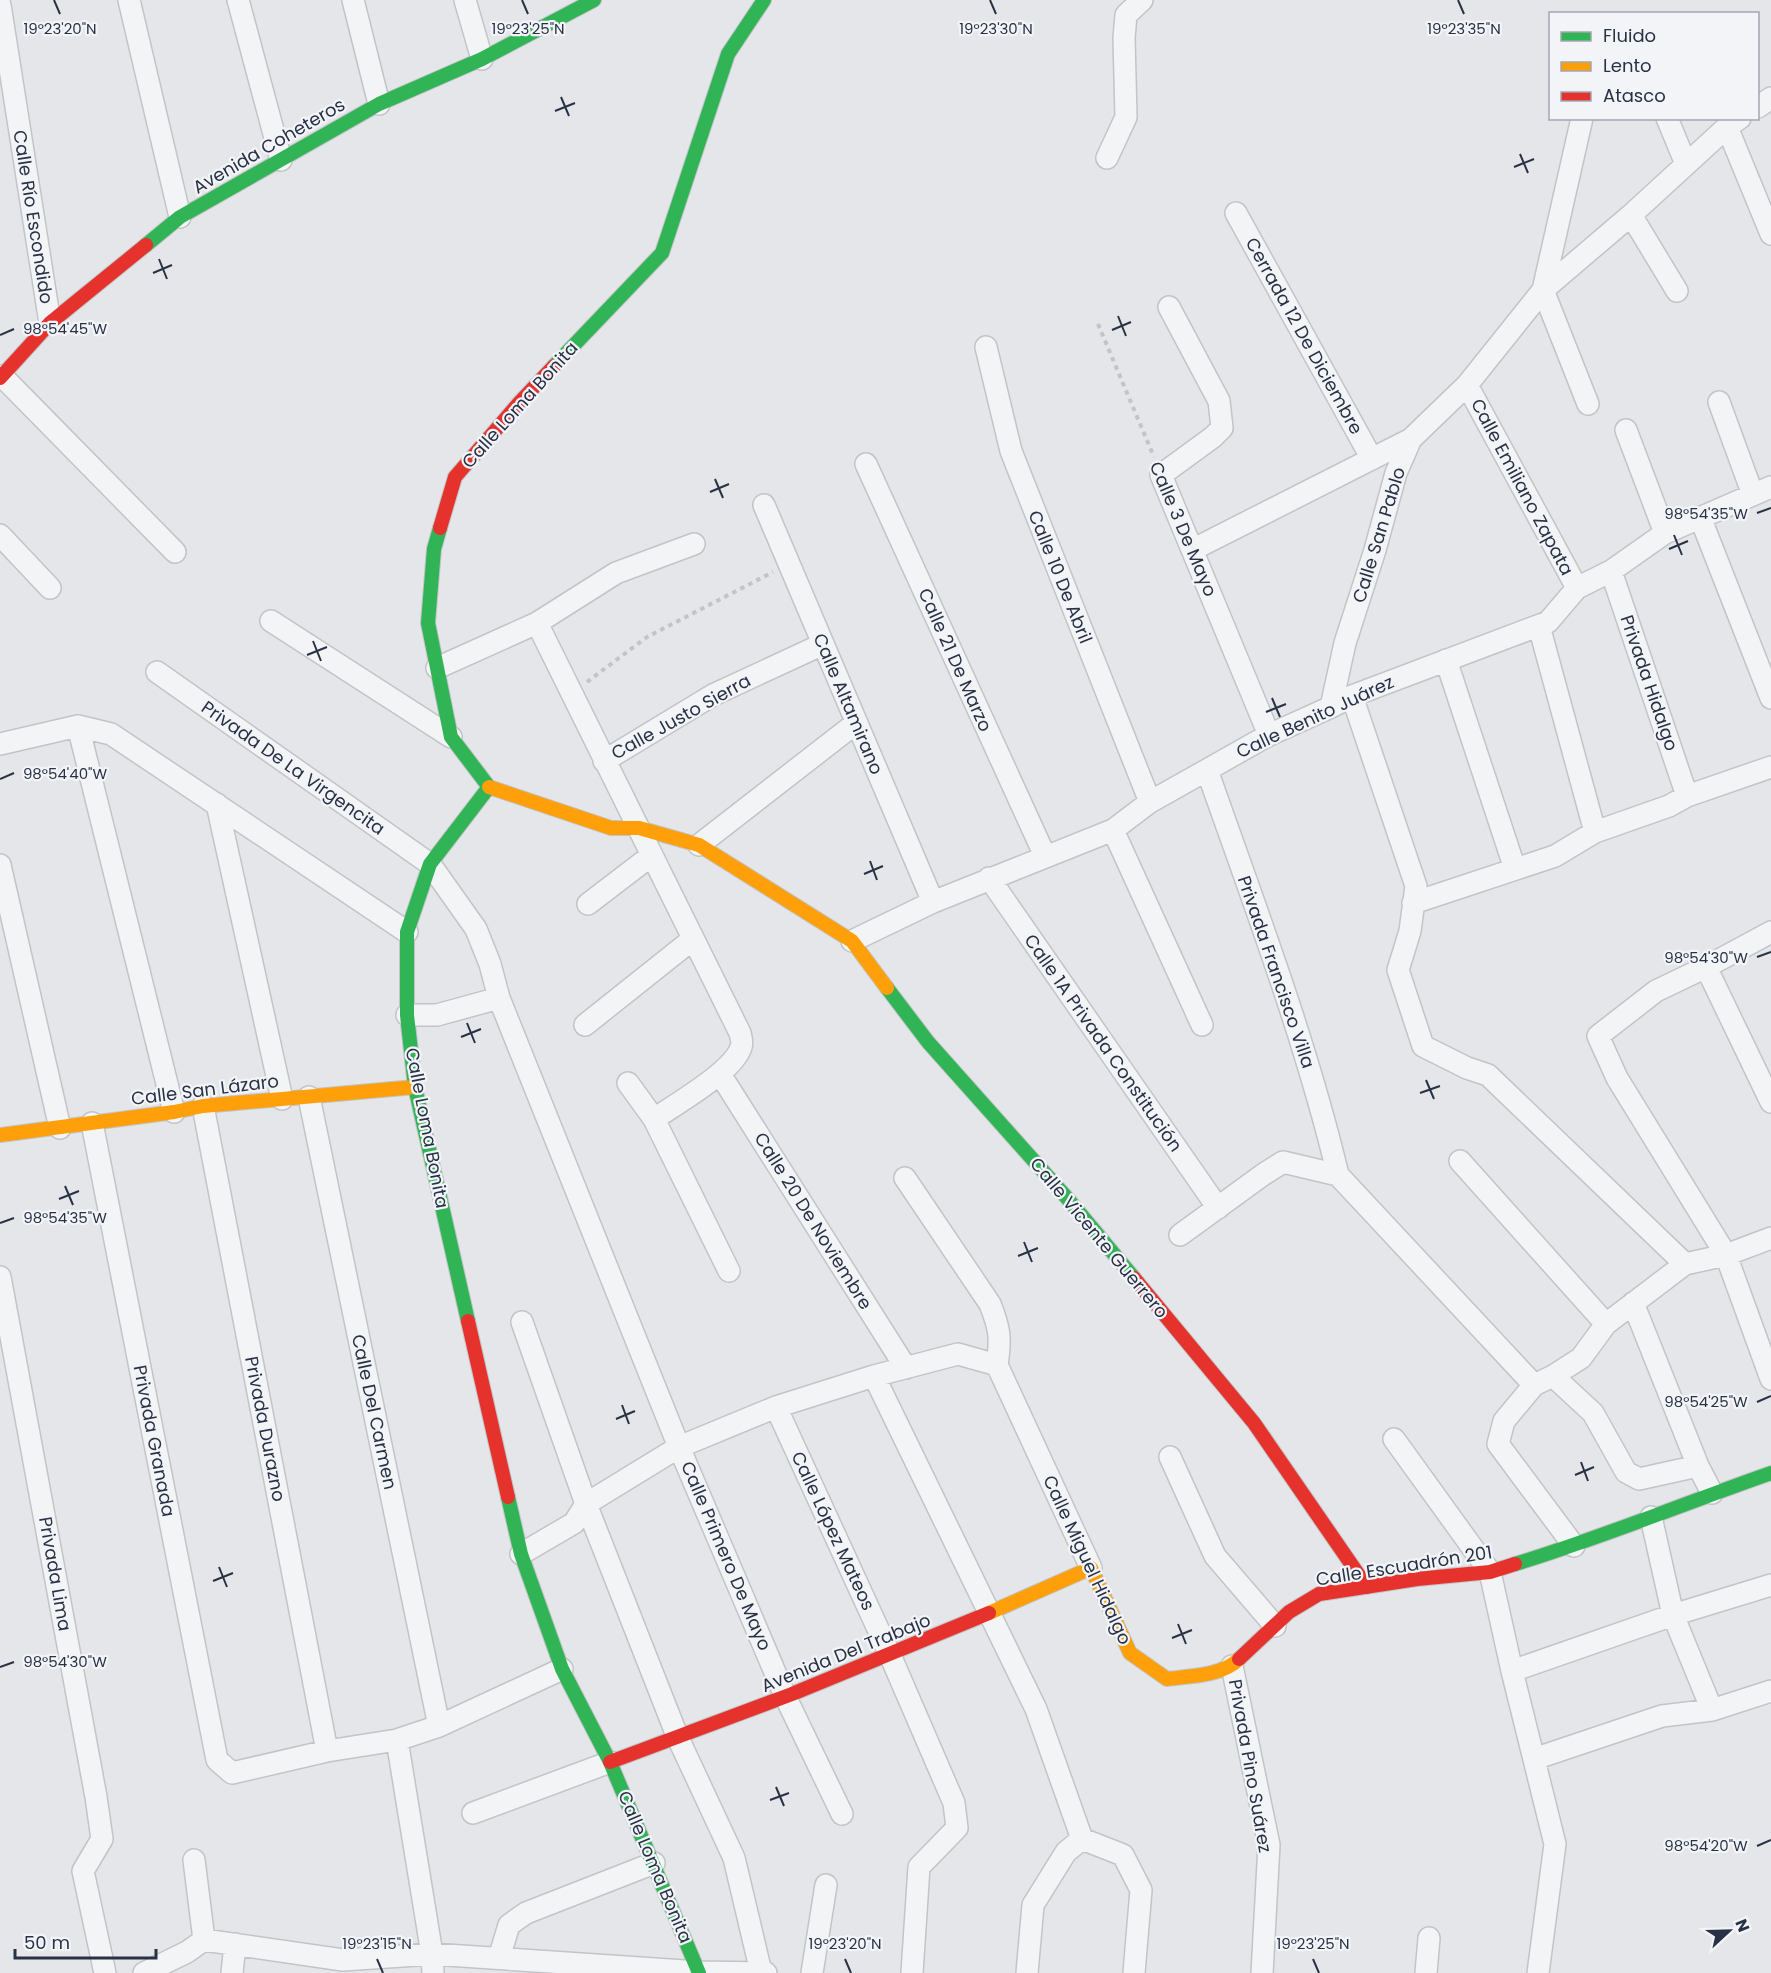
<svg xmlns="http://www.w3.org/2000/svg" width="1771" height="1973" font-family="Poppins,sans-serif">
<rect width="100%" height="100%" fill="#e4e6e9"/>
<g fill="none" stroke-linecap="round" stroke-linejoin="round">
<defs>
<path id="street" d="M129 0 180 217
M238 0 281 160
M353 0 379 104
M465 0 482 59
M0 5 50 323
M1758 107 1771 98
M1582 118 1543 290 1588 404
M1667 118 1686 164
M1727 127 1771 234
M1107 158 1126 117 1124 38 1126 15 1142 0
M1236 213 1372 459
M1631 215 1677 291
M1169 307 1219 401 1222 428 1213 437 1161 475 1269 735
M986 347 1011 451 1150 802
M2 376 175 552
M1467 385 1577 588
M1719 402 1753 495
M1626 430 1665 533
M866 464 1045 856
M764 505 933 902
M1700 517 1771 698
M0 535 50 588
M1192 550 1411 439
M1611 571 1687 796
M271 621 451 737
M537 623 740 1033C741 1038 743 1042 741 1047 734 1071 676 1104 654 1119
M1539 626 1595 832
M1446 660 1515 869
M437 668 537 623 616 573 694 544
M157 672 430 864 476 929 490 964 499 998 679 1447 786 1698 842 1814
M1352 696 1416 886 1410 931 1398 970 1423 1046 1467 1068 1488 1075 1685 1264
M1331 707 1345 643 1375 550 1396 473 1411 439 1467 385 1543 290 1631 215 1727 127 1740 118
M78 726 174 1112
M0 744 78 726 111 734 407 932
M604 761 713 695 823 644
M1207 770C1254 904 1305 1037 1338 1175
M217 804 282 1099
M1113 830 1202 1025
M699 845 856 723
M0 865 60 1128
M989 878 1218 1208
M1413 903 1555 856 1595 832 1669 806 1687 796 1771 767
M588 904 652 855
M1771 932 1706 967 1656 991 1598 1036 1617 1078 1726 1255 1771 1379
M852 941 933 902 1113 830 1150 802 1269 735 1331 707 1352 696 1548 622 1577 588 1611 571 1665 533 1771 487
M1706 967 1771 1102
M407 1015H437L499 998
M585 1025 693 939
M720 1074 906 1368
M628 1083 654 1119 729 1271
M309 1097 439 1726
M203 1106 327 1751
M92 1123 217 1760 232 1773 327 1751 397 1740 439 1726 562 1669
M1460 1161 1606 1324
M905 1178 990 1304C1000 1329 1001 1338 997 1365
M1180 1235 1264 1174 1283 1162 1338 1175 1534 1385 1553 1376 1581 1358 1606 1324 1685 1264 1726 1255 1771 1238
M0 1277 96 1797 102 1839 83 1871 105 1973
M1633 1303 1698 1466 1712 1493
M522 1322 586 1504 678 1738 734 1858 761 1972
M997 1365 1091 1568
M874 1376 1036 1709 1082 1839 1123 1855 1141 1890 1134 1973
M1553 1376 1593 1413 1626 1472 1639 1479 1698 1466
M1534 1385 1504 1421 1498 1444 1574 1546
M776 1407 890 1655 954 1803 957 1828 919 1867 912 1973
M1394 1439 1490 1572 1512 1671 1555 1844 1538 1973
M1170 1457 1215 1556 1275 1626
M1651 1517 1673 1615 1712 1710
M521 1554 574 1523 586 1504 679 1447 776 1407 874 1376 958 1354 997 1365
M1232 1666 1269 1845 1262 1973
M1512 1671 1673 1615 1771 1585
M397 1740 432 1954 433 1973
M1534 1759 1662 1716 1712 1710 1771 1691
M473 1813 610 1762
M194 1860 204 1940
M499 1958 509 1925 526 1913 654 1863
M144 1973 187 1952 204 1940 343 1960 432 1954 699 1972 766 1973
M232 1973 235 1944
M812 1973 826 1885
M1027 1973 1033 1905 1066 1852 1082 1839
M1426 1973 1429 1938"/>
<path id="fast" d="M146 245 180 217 379 104 482 59 594 0
M554 366 662 253 728 54 764 0
M440 528 434 549 428 623 451 737 489 787
M887 988 928 1042 1067 1198 1134 1278
M468 1321 415 1087 407 1015V932L430 864 489 787
M508 1497 521 1554 562 1669 610 1762 699 1973
M1515 1564C1601 1538 1685 1503 1771 1473"/>
<path id="slow" d="M489 787 611 828H639L699 845 852 941 887 988
M0 1135 174 1112 203 1106 415 1087
M989 1613 1091 1568 1130 1653 1167 1679C1191 1676 1222 1676 1239 1659"/>
<path id="jam" d="M0 378 50 323 146 245
M440 528 455 477 519 403 554 366
M1134 1278 1254 1423 1367 1587
M468 1321 508 1497
M1239 1659 1289 1612 1319 1594 1417 1579 1490 1572 1515 1564
M610 1762 792 1694 989 1613"/>
</defs>
<use href="#street" stroke="#c2c4c7" stroke-width="24"/>
<use href="#fast" stroke="#c2c4c7" stroke-width="16"/>
<use href="#slow" stroke="#c2c4c7" stroke-width="16"/>
<use href="#jam" stroke="#c2c4c7" stroke-width="16"/>
<path stroke="#c3c4c9" stroke-width="4" stroke-dasharray="4.5 4.5" stroke-linecap="butt" d="M1098 324 1154 457
M587 682 647 637 773 572"/>
<use href="#street" stroke="#f3f4f6" stroke-width="21"/>
<use href="#fast" stroke="#30b455" stroke-width="14"/>
<use href="#slow" stroke="#ff9f0a" stroke-width="14"/>
<use href="#jam" stroke="#e5322d" stroke-width="14"/>
</g>
<path fill="none" stroke="#293245" stroke-width="2" d="M54 0 60 14M522 0 528 14M990 0 996 14M1458 0 1464 14M561 97 569 116M555 111 575 103M1520 154 1528 173M1514 167 1534 159M159 259 167 279M153 273 172 265M1118 316 1126 336M1112 330 1131 322M0 335 14 329M715 479 723 498M710 492 729 484M1757 513 1771 508M1674 535 1682 555M1669 549 1688 541M313 641 321 661M307 655 327 647M1272 698 1280 717M1266 712 1286 704M0 779 14 773M870 861 877 880M864 874 883 866M1757 957 1771 952M467 1023 475 1043M461 1037 481 1029M1426 1080 1434 1099M1420 1093 1440 1086M65 1186 73 1205M59 1199 79 1191M0 1223 14 1218M1024 1242 1032 1262M1018 1256 1038 1248M1757 1402 1771 1396M622 1405 629 1424M616 1419 635 1411M1581 1462 1588 1481M1575 1475 1594 1467M219 1567 227 1587M213 1581 233 1573M1178 1624 1186 1644M1172 1638 1192 1630M0 1667 14 1662M776 1787 784 1806M770 1800 789 1793M1757 1846 1771 1840M377 1959 383 1973M845 1959 851 1973M1313 1959 1319 1973"/>
<g text-anchor="middle" stroke-width="4.5" stroke-linejoin="round" paint-order="stroke">
<g font-size="18" fill="#293245" stroke="#f2f4f8">
<text transform="translate(269 146) rotate(-30)" y="6">Avenida Coheteros</text>
<text transform="translate(33 217) rotate(81)" y="6">Calle Río Escondido</text>
<text transform="translate(1304 336) rotate(61)" y="6">Cerrada 12 De Diciembre</text>
<text transform="translate(520 405) rotate(-48)" y="6">Calle Loma Bonita</text>
<text transform="translate(1522 487) rotate(62)" y="6">Calle Emiliano Zapata</text>
<text transform="translate(1183 529) rotate(67)" y="6">Calle 3 De Mayo</text>
<text transform="translate(1379 535) rotate(-73)" y="6">Calle San Pablo</text>
<text transform="translate(1060 577) rotate(68)" y="6">Calle 10 De Abril</text>
<text transform="translate(955 660) rotate(66)" y="6">Calle 21 De Marzo</text>
<text transform="translate(1649 683) rotate(71)" y="6">Privada Hidalgo</text>
<text transform="translate(848 704) rotate(67)" y="6">Calle Altamirano</text>
<text transform="translate(681 717) rotate(-29)" y="6">Calle Justo Sierra</text>
<text transform="translate(1315 717) rotate(-25)" y="6">Calle Benito Juárez</text>
<text transform="translate(293 768) rotate(35)" y="6">Privada De La Virgencita</text>
<text transform="translate(1276 972) rotate(71)" y="6">Privada Francisco Villa</text>
<text transform="translate(1103 1043) rotate(55)" y="6">Calle 1A Privada Constitución</text>
<text transform="translate(205 1090) rotate(-7)" y="6">Calle San Lázaro</text>
<text transform="translate(427 1128) rotate(79)" y="6">Calle Loma Bonita</text>
<text transform="translate(813 1221) rotate(58)" y="6">Calle 20 De Noviembre</text>
<text transform="translate(1099 1238) rotate(50)" y="6">Calle Vicente Guerrero</text>
<text transform="translate(374 1412) rotate(78)" y="6">Calle Del Carmen</text>
<text transform="translate(265 1429) rotate(79)" y="6">Privada Durazno</text>
<text transform="translate(154 1441) rotate(79)" y="6">Privada Granada</text>
<text transform="translate(833 1531) rotate(65)" y="6">Calle López Mateos</text>
<text transform="translate(726 1556) rotate(67)" y="6">Calle Primero De Mayo</text>
<text transform="translate(1087 1560) rotate(65)" y="6">Calle Miguel Hidalgo</text>
<text transform="translate(1404 1566) rotate(-9)" y="6">Calle Escuadrón 201</text>
<text transform="translate(55 1574) rotate(80)" y="6">Privada Lima</text>
<text transform="translate(846 1653) rotate(-22)" y="6">Avenida Del Trabajo</text>
<text transform="translate(1250 1766) rotate(80)" y="6">Privada Pino Suárez</text>
<text transform="translate(655 1867) rotate(67)" y="6">Calle Loma Bonita</text>
</g>
</g>
<g font-size="15" text-anchor="middle" fill="#293245" stroke="#f2f4f8" stroke-width="4.5" stroke-linejoin="round" paint-order="stroke">
<text x="1464" y="34">19°23'35"N</text>
<text x="60" y="34">19°23'20"N</text>
<text x="528" y="34">19°23'25"N</text>
<text x="996" y="34">19°23'30"N</text>
<text x="65" y="334">98°54'45"W</text>
<text x="1706" y="519">98°54'35"W</text>
<text x="65" y="779">98°54'40"W</text>
<text x="1706" y="963">98°54'30"W</text>
<text x="65" y="1223">98°54'35"W</text>
<text x="1706" y="1407">98°54'25"W</text>
<text x="65" y="1667">98°54'30"W</text>
<text x="1706" y="1851">98°54'20"W</text>
<text x="377" y="1949">19°23'15"N</text>
<text x="845" y="1949">19°23'20"N</text>
<text x="1313" y="1949">19°23'25"N</text>
</g>
<rect x="1549" y="12" width="210" height="108" fill="#f2f4f8" stroke="#a2a6b0" stroke-width="1.5"/>
<rect x="1561" y="32" width="30" height="9" fill="#30b455" stroke="#a2a6b0" stroke-width="1.5"/>
<text x="1603" y="42" font-size="18" fill="#293245">Fluido</text>
<rect x="1561" y="62" width="30" height="9" fill="#ff9f0a" stroke="#a2a6b0" stroke-width="1.5"/>
<text x="1603" y="72" font-size="18" fill="#293245">Lento</text>
<rect x="1561" y="92" width="30" height="9" fill="#e5322d" stroke="#a2a6b0" stroke-width="1.5"/>
<text x="1603" y="102" font-size="18" fill="#293245">Atasco</text>
<g transform="translate(1729 1931) rotate(68)" stroke="#f2f4f8" stroke-width="4.5" paint-order="stroke">
<path d="M0-4.5L10 22L0 15L-10 22Z" fill="#293245"/>
<text y="-9" font-size="16" font-weight="bold" text-anchor="middle" fill="#293245">N</text>
</g>
<path d="M15 1949v9h141v-9" fill="none" stroke="#293245" stroke-width="3"/>
<text x="24" y="1949" font-size="18" fill="#293245" stroke="#f2f4f8" stroke-width="4.5" paint-order="stroke">50 m</text>
</svg>
